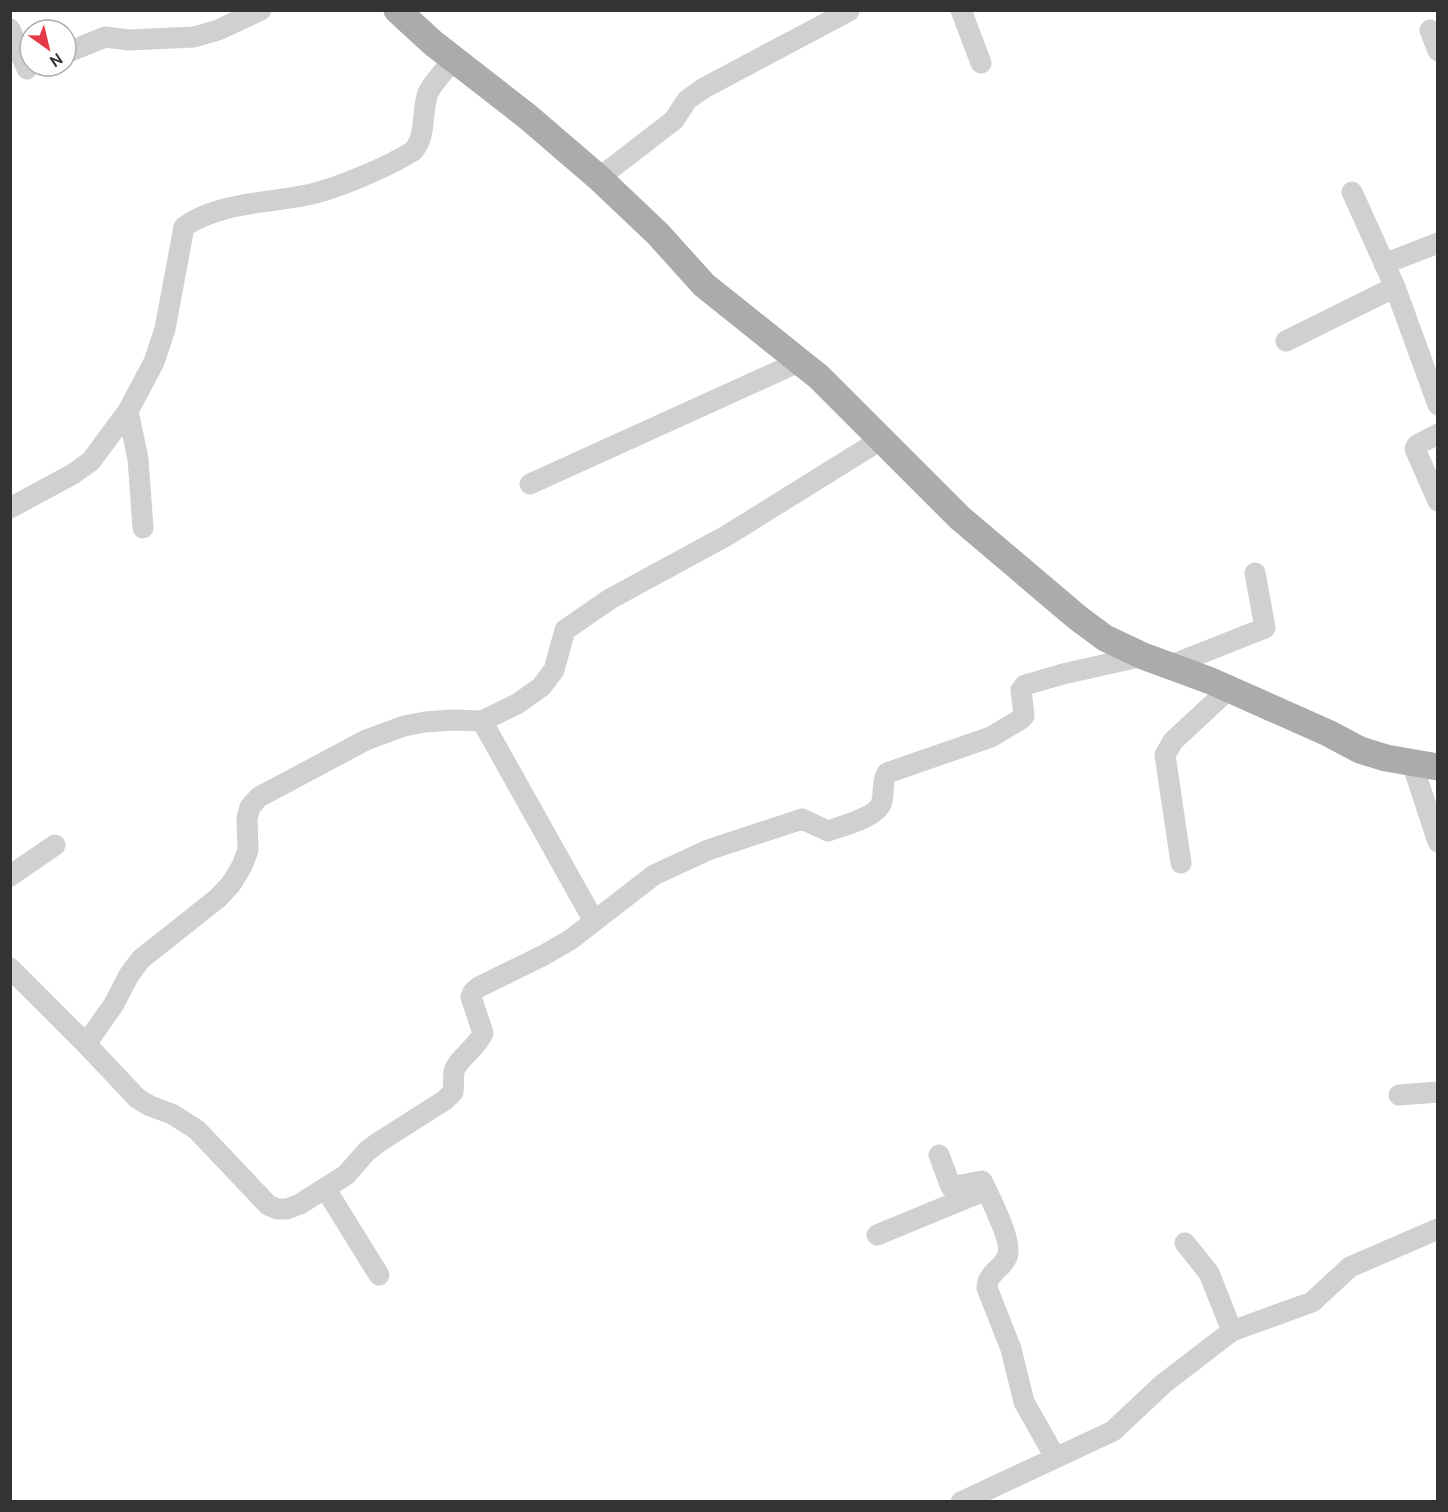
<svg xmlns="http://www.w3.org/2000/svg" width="1448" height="1512" font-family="Cabin,sans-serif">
<rect width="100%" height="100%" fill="#fff"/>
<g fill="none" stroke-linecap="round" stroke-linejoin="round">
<path stroke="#d0d0d0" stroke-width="21" d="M961 10 981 63
M10 29 27 69
M1430 30 1438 51
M66 53 105 37 129 40 194 37 218 30 261 10
M599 178 674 120 687 100 704 88 849 11
M1352 192 1395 287
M1384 264 1438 243
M1286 341 1395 287 1438 405
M128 411 138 459 143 528
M1438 434 1417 445 1415 449 1438 501
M530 484 801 361
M10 508 73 474 91 461 128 411 154 362 165 329 184 227C216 203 268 203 307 195 336 189 388 167 413 151 427 136 421 112 428 93 434 81 445 70 454 60
M1169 666 1265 628 1255 573
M482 721 594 921
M1412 763 1438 842
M1181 863 1165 755 1173 741 1229 689
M10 876 55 845
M10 968 86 1044 114 1004 129 975 141 959 218 898 231 884 242 866 248 850 247 818 250 807 259 797 366 740 404 726 425 722 453 720 482 721 517 704 541 687 554 670 565 630 610 599 726 536 882 439
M86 1044 137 1098 150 1106 172 1114 197 1130 268 1205 277 1209H287L300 1204 346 1175 367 1151 379 1142 445 1100 453 1092C454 1086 453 1078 454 1072 456 1060 477 1048 483 1033L471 997 473 992 479 987 544 955 570 940 654 875 708 850 802 819 828 831C842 826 879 817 882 801 884 792 882 781 887 773L991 737 1021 719 1024 716 1021 690 1025 685 1063 674 1143 656
M1399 1095 1438 1092
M939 1155 951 1187 982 1181C989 1196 1014 1243 1007 1257 1002 1269 987 1273 987 1288L1011 1349 1024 1402 1055 1457
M325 1188 379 1275
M877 1235 986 1190
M1185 1243 1209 1273 1232 1331
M961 1502 1113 1431 1163 1384 1232 1331 1312 1302 1350 1267 1438 1229"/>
<path stroke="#ababab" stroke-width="27" d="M397 10 433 43 528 117 599 178 658 234 704 285 819 377 960 518 1078 618 1105 638 1143 656 1211 681 1328 733 1360 750 1386 758 1438 767"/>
</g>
<rect width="1448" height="1512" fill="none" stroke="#333333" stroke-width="24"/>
<g transform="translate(48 48) rotate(146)"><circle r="28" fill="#ffffff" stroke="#adadad" stroke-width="1.5"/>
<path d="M0-4.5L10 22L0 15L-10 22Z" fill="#e63946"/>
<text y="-9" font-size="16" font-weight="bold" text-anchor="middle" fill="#333333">N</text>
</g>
</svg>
